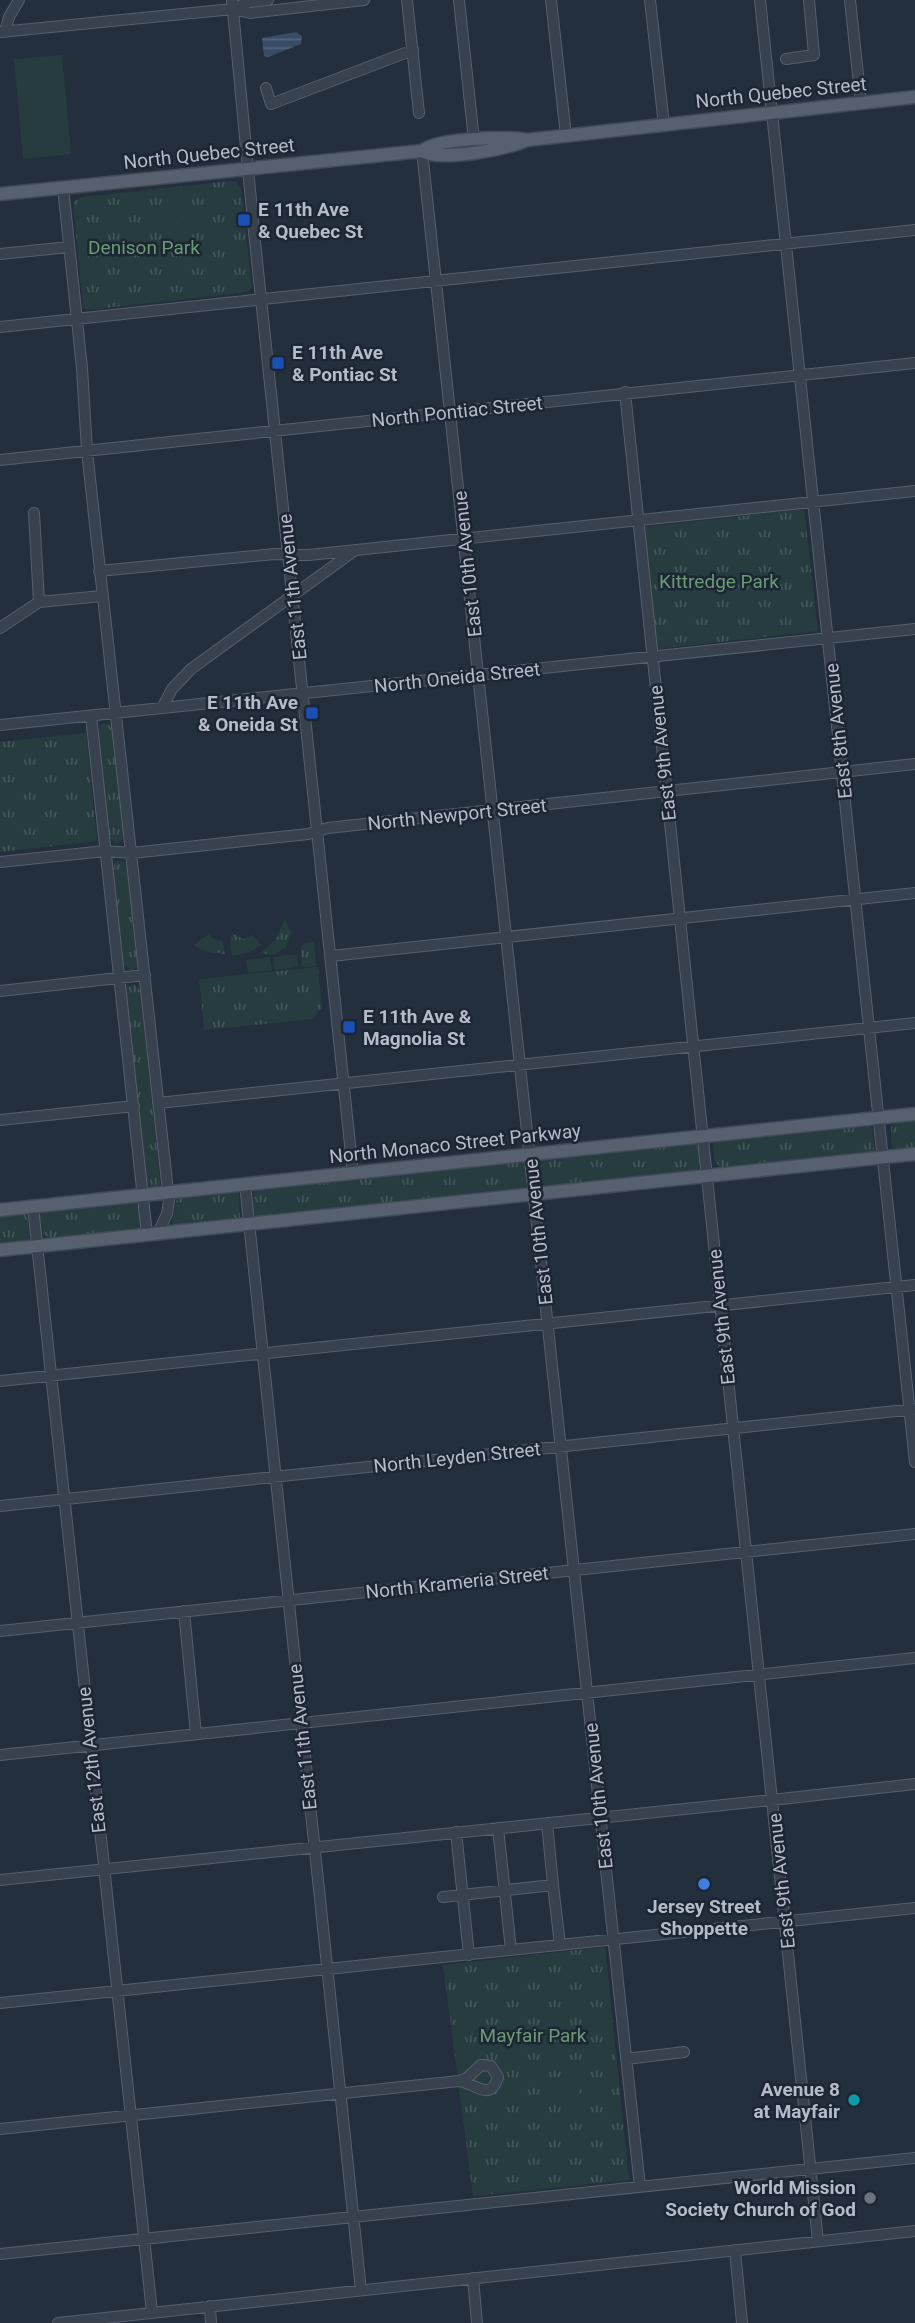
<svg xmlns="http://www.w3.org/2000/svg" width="915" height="2323" font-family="Roboto,sans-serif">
<defs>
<pattern id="park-tufts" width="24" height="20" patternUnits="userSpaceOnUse" patternTransform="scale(1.75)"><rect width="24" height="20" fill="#263c3f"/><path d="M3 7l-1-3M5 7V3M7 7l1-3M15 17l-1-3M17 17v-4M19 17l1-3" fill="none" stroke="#435659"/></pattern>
<pattern id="water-rules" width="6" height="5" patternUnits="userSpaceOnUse" patternTransform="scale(1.75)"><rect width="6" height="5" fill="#394c67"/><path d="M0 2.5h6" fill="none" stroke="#53647b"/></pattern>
</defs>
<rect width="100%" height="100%" fill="#242f3e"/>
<path fill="url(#park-tufts)" d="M231 181 236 182 241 188 252 286 249 292 87 310 83 306 73 202 83 197Z
M804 509 818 631 657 649 644 527Z
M105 723 113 728 123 834 122 840 116 844 109 837 98 732 99 726Z
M86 733 97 841 0 852V742Z
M121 861 126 863 127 867 137 961V967L131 971 123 963 113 870 115 862Z
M285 919 291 933 286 947 273 955 261 953 276 939Z
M209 934 213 939 223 941 225 954 204 951 194 945Z
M234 934 243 939 253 935 261 945 250 952 233 956 230 947 231 935Z
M314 942 316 966 302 967 301 947 305 943Z
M318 967 322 1007 313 1019 204 1030 199 979Z
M134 984 140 990 160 1180 159 1186 154 1188 146 1183 126 992 127 986Z
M915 1120V1148H893L891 1142V1126L898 1122Z
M868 1124 872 1129 874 1150 870 1154 721 1167 715 1162 713 1145 718 1140Z
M694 1142C700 1149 702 1165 696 1172L547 1188C539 1182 537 1166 543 1158Z
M520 1160 525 1164 526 1188 523 1190 262 1217 257 1216C252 1210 251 1197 255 1189Z
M231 1191 238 1192 239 1195 240 1219 176 1226 172 1223 176 1201 181 1196Z
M131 1202 138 1206 140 1229 138 1230 52 1238 41 1234 38 1217 42 1211Z
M24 1213 28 1218 29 1238 21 1242 0 1244V1215Z
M605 1947 629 2180 473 2196 443 1965Z"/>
<path fill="#263c3f" d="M62 55 71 154 23 159 14 59Z
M181 206 184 234 166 236 163 208Z
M297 954 298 967 274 970 273 957Z
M270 957 272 970 248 973 246 960Z
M578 2081 581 2103 561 2105 559 2084Z"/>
<path fill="url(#water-rules)" d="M296 32 302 36 301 44 268 57 264 56 262 38Z"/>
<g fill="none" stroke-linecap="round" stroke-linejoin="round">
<defs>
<path id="minor" d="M232 0 254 232 353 1173
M407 0 419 113
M459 0 474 140
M551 0 566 136
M650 0 664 125
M760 0 915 1462
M850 0 861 103
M233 9 250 13 364 0
M0 32 233 9 249 2 268 0
M5 32 9 17 19 0
M786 59 814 55 809 0
M266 88 271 104 413 50
M422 151 640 2187
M63 187 82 368 87 451 169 1200 167 1214 158 1233
M0 254 69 247
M0 327 915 230
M625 392 818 2241
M0 460 915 363
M34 513 39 602
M99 571 274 554 309 555 915 491
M0 628 39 602 102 596
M162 708 172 689 191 669 354 551
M91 716 147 1235
M0 725 915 629
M0 862 105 851 132 853 308 834 328 828 915 764
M331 956 915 893
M0 991 145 975
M158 1103 915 1023
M0 1120 134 1106
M245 1184 361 2290
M33 1207 152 2312
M0 1381 915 1285
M0 1506 915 1409
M184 1611 196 1734
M0 1631 915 1534
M0 1755 915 1658
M547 1823 553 1885
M498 1828 511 1950
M456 1832 469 1955
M0 1880 772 1800 915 1784
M443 1897 553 1885 560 1945
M0 2003 915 1908
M626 2059 684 2052
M0 2129 459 2081C476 2083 490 2103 498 2077L491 2066 481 2065 467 2078 459 2081
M735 2250 742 2323
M0 2254 915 2158
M473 2278 477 2323
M210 2306 211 2323
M58 2323 915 2231"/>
<path id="major" d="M422 151C438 162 509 149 527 140
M0 194 422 151C437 138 506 136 527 140L915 97
M0 1210 915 1114
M0 1250 915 1154"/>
</defs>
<use href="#minor" stroke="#565f6c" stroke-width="12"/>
<use href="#major" stroke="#414a57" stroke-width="15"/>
<use href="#minor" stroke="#38414e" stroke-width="10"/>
<use href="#major" stroke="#56606e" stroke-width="12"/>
</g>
<g fill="#1a4fb4" stroke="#1d2633" stroke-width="2.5">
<rect x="237" y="213" width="14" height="14" rx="3.5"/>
<rect x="271" y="356" width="14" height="14" rx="3.5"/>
<rect x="305" y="706" width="14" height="14" rx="3.5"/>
<rect x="342" y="1020" width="14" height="14" rx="3.5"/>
</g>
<circle fill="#3f7fe0" stroke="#1d2633" stroke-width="2.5" cx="704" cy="1884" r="7"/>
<circle fill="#0f9aa8" stroke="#1d2633" stroke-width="2.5" cx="854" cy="2100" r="7"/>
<circle fill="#6b7280" stroke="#1d2633" stroke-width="2.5" cx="870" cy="2198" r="7"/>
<g text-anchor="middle" stroke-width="5" stroke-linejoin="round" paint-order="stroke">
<g font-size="19" fill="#b4bcc9" stroke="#1d2633">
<text transform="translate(781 92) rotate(-6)" y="7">North Quebec Street</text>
<text transform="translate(209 153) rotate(-6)" y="7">North Quebec Street</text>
<text transform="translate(457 411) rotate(-6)" y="7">North Pontiac Street</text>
<text transform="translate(467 564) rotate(-96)" y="7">East 10th Avenue</text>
<text transform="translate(292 587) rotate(-96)" y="7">East 11th Avenue</text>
<text transform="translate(457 677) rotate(-6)" y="7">North Oneida Street</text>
<text transform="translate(838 731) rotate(-96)" y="7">East 8th Avenue</text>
<text transform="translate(662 753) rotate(-96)" y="7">East 9th Avenue</text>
<text transform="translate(457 814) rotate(-6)" y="7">North Newport Street</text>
<text transform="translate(455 1143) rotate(-6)" y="7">North Monaco Street Parkway</text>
<text transform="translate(538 1232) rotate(-96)" y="7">East 10th Avenue</text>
<text transform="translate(721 1317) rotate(-96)" y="7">East 9th Avenue</text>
<text transform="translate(457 1457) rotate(-6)" y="7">North Leyden Street</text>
<text transform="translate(457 1582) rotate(-6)" y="7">North Krameria Street</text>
<text transform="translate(302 1737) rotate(-96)" y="7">East 11th Avenue</text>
<text transform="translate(91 1760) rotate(-96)" y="7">East 12th Avenue</text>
<text transform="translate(598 1796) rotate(-96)" y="7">East 10th Avenue</text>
<text transform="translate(781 1881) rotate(-96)" y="7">East 9th Avenue</text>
</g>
<g font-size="19" font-weight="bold" fill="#b4bcc9" stroke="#1d2633" text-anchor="start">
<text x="258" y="216">E 11th Ave<tspan x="258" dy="22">&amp; Quebec St</tspan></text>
<text x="292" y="359">E 11th Ave<tspan x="292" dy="22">&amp; Pontiac St</tspan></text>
<text x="298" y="709" text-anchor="end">E 11th Ave<tspan x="298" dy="22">&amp; Oneida St</tspan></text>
<text x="363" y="1023">E 11th Ave &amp;<tspan x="363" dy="22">Magnolia St</tspan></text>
<text x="704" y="1913" text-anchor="middle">Jersey Street<tspan x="704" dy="22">Shoppette</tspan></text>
<text x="840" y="2096" text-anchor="end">Avenue 8<tspan x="840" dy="22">at Mayfair</tspan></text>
<text x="856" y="2194" text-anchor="end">World Mission<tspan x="856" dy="22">Society Church of God</tspan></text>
</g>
<g font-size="19" fill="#6b9a76" stroke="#1d2633">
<text x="144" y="254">Denison Park</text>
<text x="719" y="588">Kittredge Park</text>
<text x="533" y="2042">Mayfair Park</text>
</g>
</g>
</svg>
